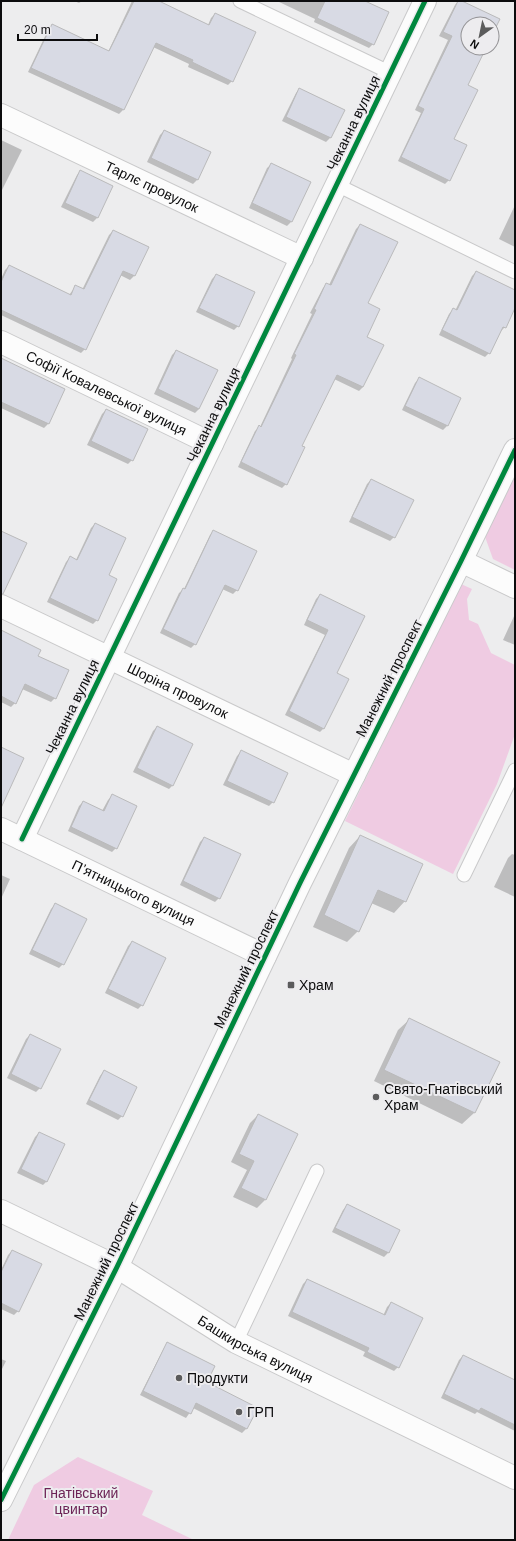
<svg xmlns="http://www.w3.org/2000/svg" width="516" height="1541" font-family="Helvetica,sans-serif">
<rect width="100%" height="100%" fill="#ededee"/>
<path fill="#efcbe2" d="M515 473V570L493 559 484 534Z
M461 584 472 589 467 599 469 620 478 624 491 653 515 665V734L497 784 453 874 345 821Z
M78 1457 153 1491 142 1515 194 1540H8L34 1485Z"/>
<path fill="#0003" d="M74 1H82L79 3Z
M132 1H156L208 25 211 18 215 14 232 81 228 85 188 67 189 64 153 47 123 110 119 114 28 72 48 30 52 26 108 52Z
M277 1H362L373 44 369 48 314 22 315 19Z
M458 1 499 20 492 33V24H468V48H485L466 86 453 140 449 180 445 184 398 161 421 113 415 110 448 40 439 36 455 5Z
M300 89 344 110 330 138 326 142 282 121 296 93Z
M164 131 210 152 197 180 193 184 147 162 160 135Z
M1 140 22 150 1 192Z
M272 164 310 182 291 222 287 226 249 208 267 168Z
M81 171 97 218 93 222 61 207 77 175Z
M515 205V247L499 239Z
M360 225 367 303 363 387 359 391 334 379 301 446 286 484 282 488 238 467 255 431 260 427 292 359 291 358 312 314 310 313 323 288 327 284 329 285 356 229Z
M113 231 147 247 134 276 130 280 120 275 85 349 81 353 1 315V279L5 270 9 266 69 295 76 286 82 290 109 235Z
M476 272 515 291V306L505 327 501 331 489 353 485 357 439 335 449 314 453 310 455 311 472 276Z
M216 275 238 326 234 330 196 312 212 279Z
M176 351 199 409 195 413 154 394 172 355Z
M1 359 64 389 48 424 44 428 1 408Z
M419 379 460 398 447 426 443 430 402 410 415 383Z
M106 410 132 460 128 464 87 445 102 414Z
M371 480 394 537 390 541 349 522 367 484Z
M95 524 108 575 97 620 93 624 47 602 66 562 70 558 76 560 91 528Z
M214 531 237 590 233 594 222 589 195 644 191 648 160 633 179 593 184 589 210 535Z
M320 595 364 617 336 674 324 728 320 732 285 715 325 635 304 625 316 599Z
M515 614V645L503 640Z
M1 631 37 656 55 698 51 702 22 689 15 703 11 707 1 702Z
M157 727 173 785 169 789 133 772 153 731Z
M241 752 273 802 269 806 223 785 237 756Z
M112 796 116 848 112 852 68 831 79 806 83 802 102 811 108 800Z
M360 836 405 901 394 913 371 903 358 931 347 942 313 927 349 848Z
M204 838 219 898 215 902 180 885 200 842Z
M512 854 515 855V897L494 887 508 858Z
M1 875 10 879 1 899Z
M55 905 63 964 59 968 29 954 51 909Z
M132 942 142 1005 138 1009 105 993 128 946Z
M410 1019 498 1062 474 1113 462 1124 374 1081 398 1030Z
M30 1035 40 1088 36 1092 7 1078 26 1039Z
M104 1071 122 1116 118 1120 86 1104 100 1076Z
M258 1115 297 1134 265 1200 257 1208 233 1197 247 1170 231 1162 250 1123Z
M39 1133 47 1181 43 1185 17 1173 35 1137Z
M347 1206 399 1231 388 1253 384 1257 332 1232 343 1210Z
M12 1251 18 1311 14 1315 1 1309V1270L8 1255Z
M307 1280 383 1316 387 1307 391 1303 398 1367 394 1371 363 1356 365 1352 288 1316 303 1284Z
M168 1344 206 1382 256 1408 246 1429 242 1433 193 1408 186 1418 140 1395 164 1348Z
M463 1356 515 1387V1431L477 1412 475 1414 441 1398 459 1360Z
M1 1359 6 1361 1 1371Z"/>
<path fill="#d8dae4" stroke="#bababb" d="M134 1H159L209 25 215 13 256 32 233 82 192 62 193 60 156 43 124 110 31 68 52 24 109 51Z
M325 1H365L389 12 374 45 317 18Z
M458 1H462L500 19 492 35V24H468V48H486L468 85 478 90 454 139 467 145 450 181 401 157 424 109 418 106 452 36 443 32Z
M299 88 345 110 331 138 286 117Z
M164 130 211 152 198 180 151 158Z
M271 163 311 182 292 222 252 203Z
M80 170 113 186 98 218 65 203Z
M360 224 398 242 368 303 380 309 367 337 384 345 363 387 337 375 302 446 305 447 287 485 241 462 259 425 261 427 296 355 294 354 316 310 314 309 326 283 331 285Z
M113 230 149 247 135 276 123 271 86 350 1 310V282L9 265 71 295 75 285 84 289Z
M476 271 515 290V308L506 328 503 327 490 354 442 330 453 308 457 310Z
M216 274 255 292 239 327 199 308Z
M176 350 218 370 199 409 158 389Z
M1 358 65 389 49 424 1 402Z
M419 377 461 398 448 426 405 406Z
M106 409 148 429 133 461 91 441Z
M371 479 414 500 395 538 352 517Z
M95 523 126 538 109 575 117 579 98 621 50 598 70 556 77 560Z
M213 530 257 551 238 591 225 585 196 645 163 629 183 588 185 589Z
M1 531 27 543 3 594H1Z
M320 594 365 616 337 673 349 679 324 729 289 711 328 630 307 620Z
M1 630 41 650 38 656 69 670 56 699 25 684 16 704 1 696Z
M157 726 193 744 173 786 137 768Z
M1 747 24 758 1 808Z
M241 750 288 773 274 803 227 781Z
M112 794 137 806 117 849 71 827 83 801 104 811Z
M360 835 423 864 406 902 378 890 359 932 324 915Z
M204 837 241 854 220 899 183 881Z
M55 903 87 919 64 965 32 950Z
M132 941 166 958 143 1006 108 989Z
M409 1018 500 1062 475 1113 384 1070Z
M30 1034 61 1049 41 1089 11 1074Z
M104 1070 137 1087 123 1117 89 1100Z
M258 1114 298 1134 266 1200 241 1188 254 1161 239 1154Z
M39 1132 65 1144 47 1182 21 1169Z
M347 1204 400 1230 389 1253 335 1228Z
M12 1250 42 1264 19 1312 1 1303V1272Z
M307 1279 385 1315 391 1302 423 1318 399 1368 367 1352 369 1348 292 1312Z
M167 1342 215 1366 207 1382 258 1408 247 1429 196 1403 191 1414 143 1391Z
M463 1355 515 1380V1425L481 1408 479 1411 444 1394Z"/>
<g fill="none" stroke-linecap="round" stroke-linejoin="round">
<defs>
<path id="service" d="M240 1 391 73
M337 185 515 272
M464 875 515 770
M236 1342 317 1171"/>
<g id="minor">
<path id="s1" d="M1 115 302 258"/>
<path id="s2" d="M1 342 212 444"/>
<path d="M461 561 515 587"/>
<path id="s3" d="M1 606 354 775"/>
<path id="s4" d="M1 829 265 956"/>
<path d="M22 839 425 1"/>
<path id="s5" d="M1 1211 117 1267 236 1342 515 1478"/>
</g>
<path id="tertiary" d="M1 1500 117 1267 300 883 461 561 515 450"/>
</defs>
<use href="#service" stroke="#c9c9ca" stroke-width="15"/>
<use href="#minor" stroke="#c9c9ca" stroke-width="24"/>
<use href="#tertiary" stroke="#c9c9ca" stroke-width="24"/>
<use href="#service" stroke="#fcfcfc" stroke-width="13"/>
<use href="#minor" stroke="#fcfcfc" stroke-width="22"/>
<use href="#tertiary" stroke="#fcfcfc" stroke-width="22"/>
<defs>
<path id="cycleway" d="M22 839 425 1
M1 1500 117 1267 300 883 461 561 515 450"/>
</defs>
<use href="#cycleway" stroke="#edecef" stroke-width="8"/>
<use href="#cycleway" stroke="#00873e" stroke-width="5"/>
</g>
<g fill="#5b5b5c" stroke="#edecef" stroke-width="1.5">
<rect x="287" y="981" width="8" height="8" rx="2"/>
<circle cx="376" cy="1097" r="4"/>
<circle cx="179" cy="1378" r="4"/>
<circle cx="239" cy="1412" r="4"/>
</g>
<g text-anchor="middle" stroke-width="4" stroke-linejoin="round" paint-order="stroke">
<g font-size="14" fill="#0c0c0d" stroke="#edecef">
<text transform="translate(353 123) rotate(-64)" y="5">Чеканна вулиця</text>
<text dy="5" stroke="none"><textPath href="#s1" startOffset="167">Тарлє провулок</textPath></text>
<text dy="5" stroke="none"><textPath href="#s2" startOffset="117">Софії Ковалевської вулиця</textPath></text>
<text transform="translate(213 415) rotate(-64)" y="5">Чеканна вулиця</text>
<text transform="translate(389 678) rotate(-63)" y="5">Манежний проспект</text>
<text dy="5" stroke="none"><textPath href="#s3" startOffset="196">Шоріна провулок</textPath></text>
<text transform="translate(72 707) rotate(-64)" y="5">Чеканна вулиця</text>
<text dy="5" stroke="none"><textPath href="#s4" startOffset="147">П’ятницького вулиця</textPath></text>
<text transform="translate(246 969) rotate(-64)" y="5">Манежний проспект</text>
<text transform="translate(106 1261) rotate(-64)" y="5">Манежний проспект</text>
<text dy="5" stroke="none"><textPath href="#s5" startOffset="290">Башкирська вулиця</textPath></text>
</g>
<g font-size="14" fill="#0c0c0d" stroke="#edecef" text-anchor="start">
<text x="299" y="990">Храм</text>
<text x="384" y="1094">Свято-Гнатівський<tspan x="384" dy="16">Храм</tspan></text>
<text x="187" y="1383">Продукти</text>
<text x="247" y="1417">ГРП</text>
</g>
<g font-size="14" fill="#6c2356" stroke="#edecef">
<text x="81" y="1498">Гнатівський<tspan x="81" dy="16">цвинтар</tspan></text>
</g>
</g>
<rect width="516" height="1541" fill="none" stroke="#0c0c0d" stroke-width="4"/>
<g transform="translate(480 36) rotate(213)"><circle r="19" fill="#edecef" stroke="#939295"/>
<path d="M0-3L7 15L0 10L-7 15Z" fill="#5b5b5c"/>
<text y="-6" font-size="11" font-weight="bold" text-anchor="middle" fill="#0c0c0d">N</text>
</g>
<path d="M18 34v6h79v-6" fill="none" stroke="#0c0c0d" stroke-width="2"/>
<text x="24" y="34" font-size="12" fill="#0c0c0d" stroke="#edecef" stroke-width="3" paint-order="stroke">20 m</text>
</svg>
